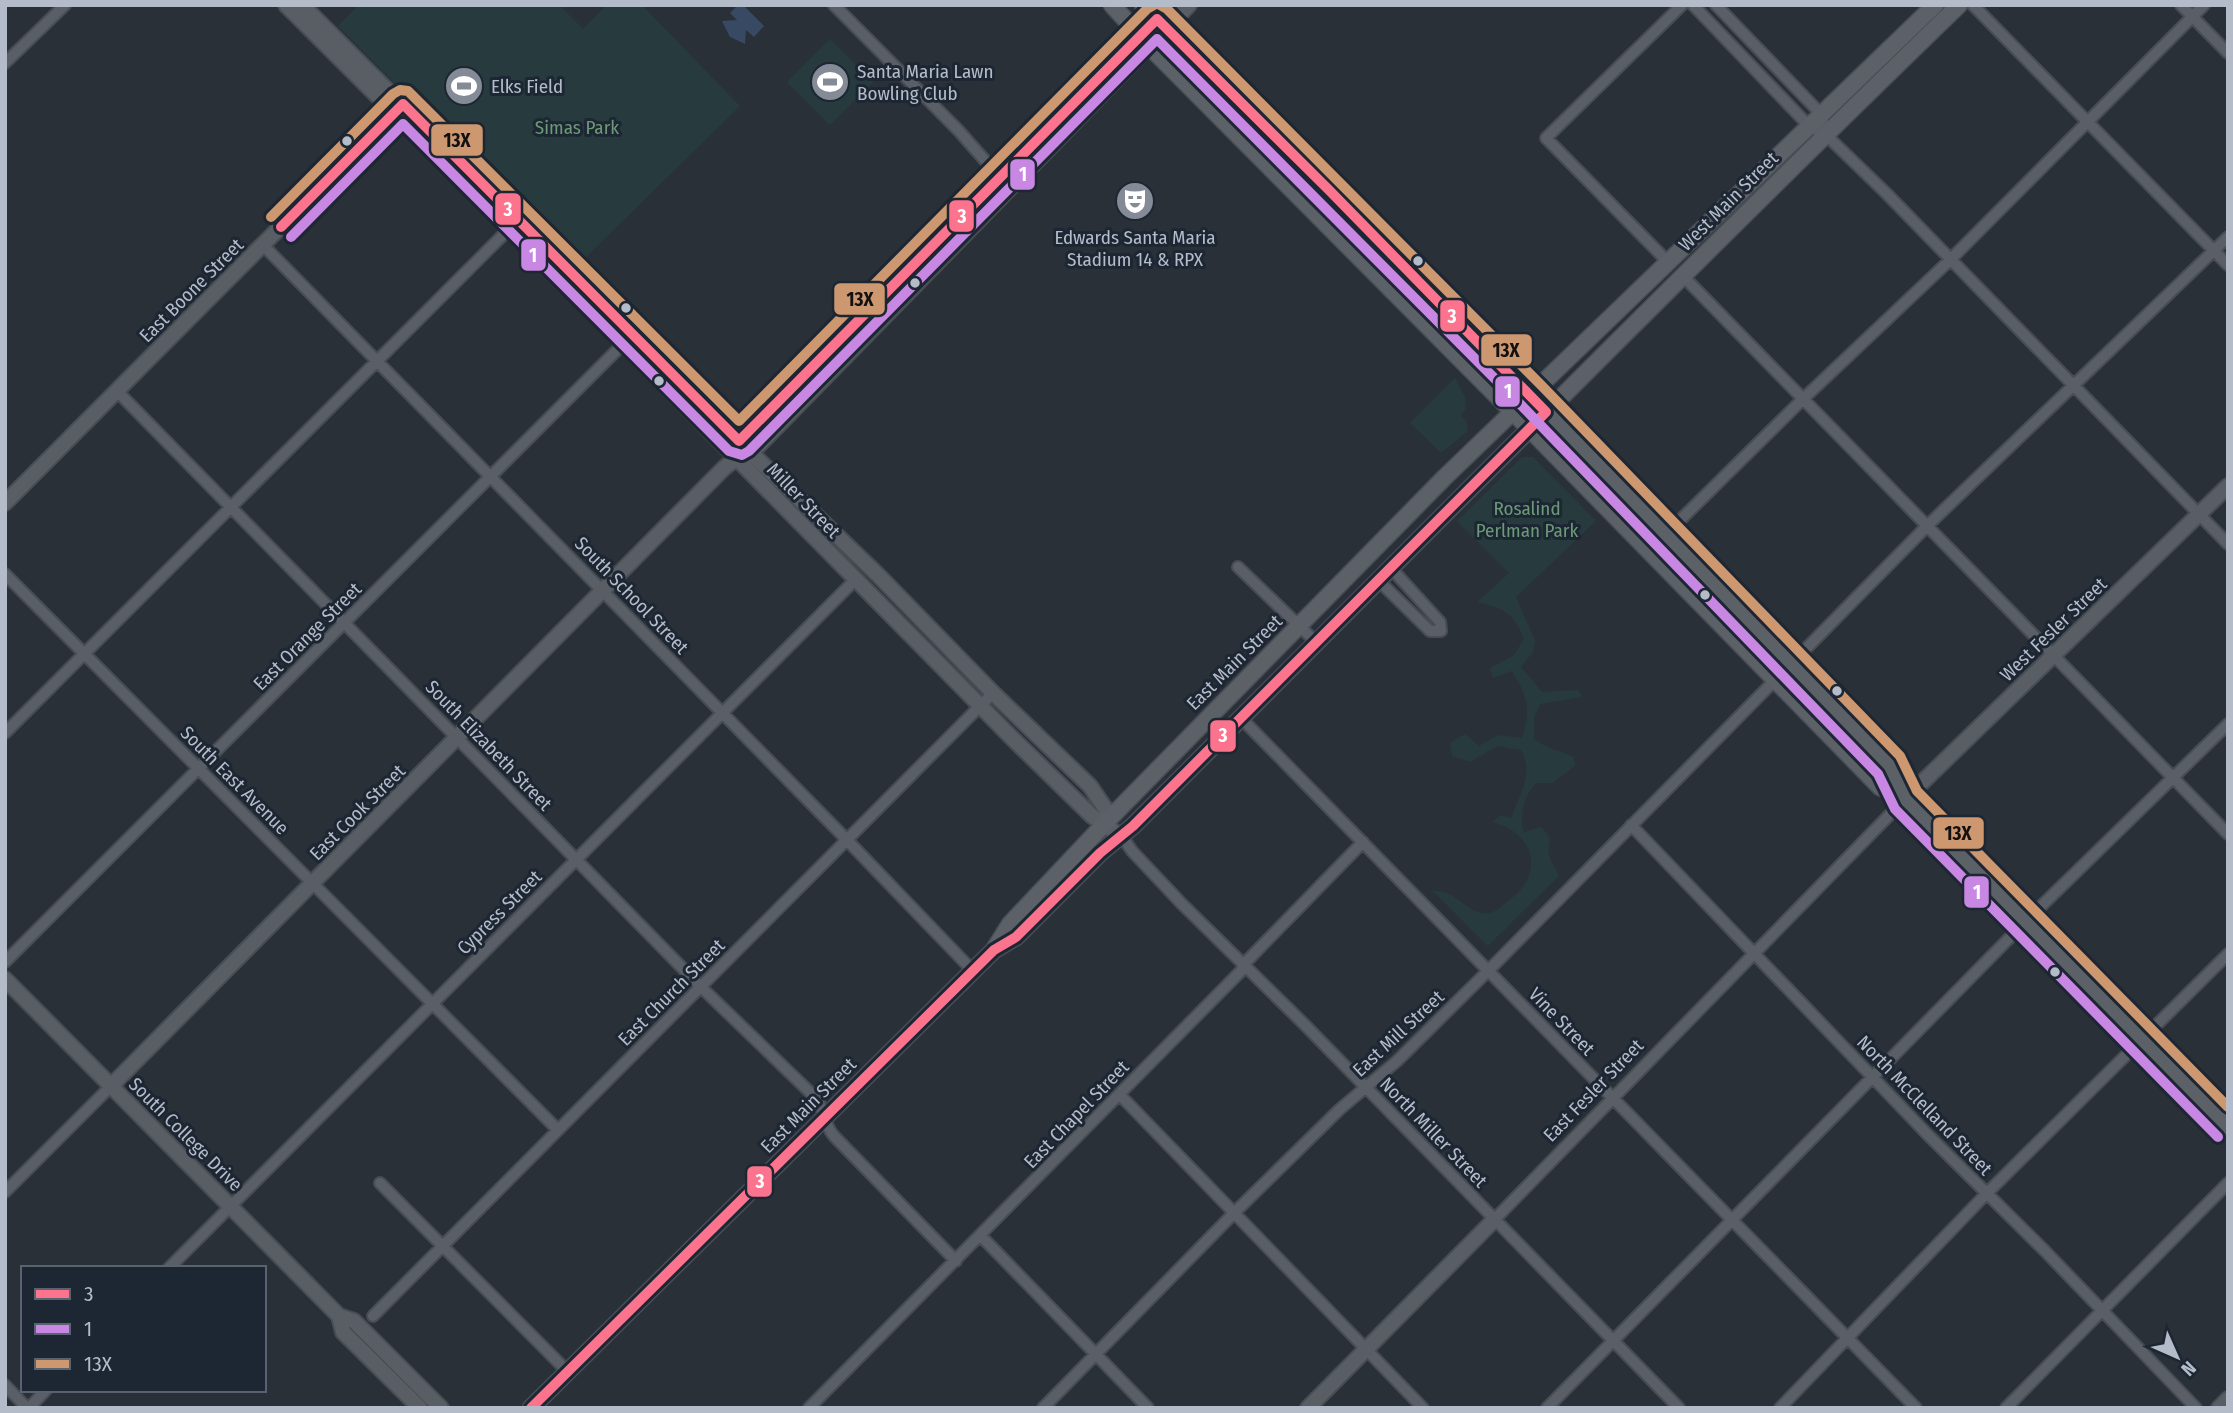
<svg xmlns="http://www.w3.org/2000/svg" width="2233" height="1413" font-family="'Fira Sans Condensed',sans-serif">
<rect width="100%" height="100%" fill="#2a3038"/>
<path fill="#273a3e" d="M359 5H559L583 29 607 5H642L740 106 576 267 338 26Z
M830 39 873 82 830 125 787 82Z
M1455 378 1465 397 1466 409 1461 415 1466 421 1468 431 1441 453 1410 423Z
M1522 457H1533L1596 521 1516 597 1535 640 1533 652 1521 667 1542 692 1578 690 1582 697 1540 704 1534 717V738C1542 747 1561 751 1573 757L1576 765 1553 783H1536C1524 796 1519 815 1524 832L1541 827C1555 842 1547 839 1549 854 1550 861 1556 869 1559 876L1488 946 1433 891C1436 891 1440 891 1444 892 1461 897 1473 919 1493 912 1497 910 1503 905 1507 902 1545 875 1537 835 1493 822L1500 815 1511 818C1520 794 1534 773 1521 750L1497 746 1470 762 1452 756 1450 743 1465 734 1479 746 1498 735 1522 738C1531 709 1528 697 1512 671L1493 678 1490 668 1514 655 1524 639C1513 613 1505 608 1477 602L1509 573 1457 521Z"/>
<path fill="#384963" d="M738 5H743L764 26 754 37 746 30 745 44 730 37 722 21 737 20 730 13Z"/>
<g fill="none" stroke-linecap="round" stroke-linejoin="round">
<defs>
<path id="street" d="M834 5 959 131 1004 182
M1693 5 1810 127 1825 134 1886 193 2228 544
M1716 5 1822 115 1825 134
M1973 5 2228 265
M2181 5 2228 53
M5 63 65 5
M263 245 847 840 973 971
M1668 262 1546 138 1682 5
M1683 276 2228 834
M117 391 701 987 818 1100C824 1113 825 1126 834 1136L956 1261
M1665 535 1803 399 1950 260 2204 5
M1238 567 1316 642
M5 574 558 1130
M1378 580 1430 631H1441L1440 622 1390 567
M1241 718 1916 1408
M5 733 514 224
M1631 825 1928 1135 2045 1251 2196 1408
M1119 832 1132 851 1181 903 1305 1025 1679 1408
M5 962 628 339
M1120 1095 1423 1408
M380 1183 568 1372
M5 1192 111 1086
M1494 1220 1905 799
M981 1236 1148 1408
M169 1268 855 580
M373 1316 993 693
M5 1385 27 1408
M29 1408 46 1390
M809 1408 1241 971 1244 964 1363 842
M1043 1408 1235 1212 1340 1109 1397 1061 1489 970 1927 526 2228 237
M1547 1408 2031 916 2228 724
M1780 1408 1987 1193 2228 954
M2006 1408 2228 1183"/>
<path id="secondary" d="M286 5 510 228 1010 736 1092 816 1122 837
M302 5 751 453 879 576 993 693 1090 786 1111 817
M737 450 739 441 755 425 1170 5
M5 503 400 107
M1905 799 2228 486
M5 979 339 1316 354 1321 441 1408
M111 1086 724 468C736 457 750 455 761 443L1189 5
M339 1316 343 1332 420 1408
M1308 1408 1494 1220
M2219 1408 2228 1399"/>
<path id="primary" d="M1112 5 1158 55 1513 412 1880 787 1905 799
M1143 5 1532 396 1890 766 1905 799 2228 1127
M995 948 1010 924 1111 817 1444 478 1935 5
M531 1408 994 950 1016 937 1100 853 1133 826C1408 552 1680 275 1959 5"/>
</defs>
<use href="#street" stroke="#484c53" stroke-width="14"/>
<use href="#secondary" stroke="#484c53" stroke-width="18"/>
<use href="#primary" stroke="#484c55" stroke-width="19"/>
<use href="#street" stroke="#5a5e66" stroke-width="10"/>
<use href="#secondary" stroke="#595d64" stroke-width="14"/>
<use href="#primary" stroke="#5c6168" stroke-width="16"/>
<defs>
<path id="bus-1" d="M281 227 403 104 739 441 1157 19 1329 190 1546 412 1133 826 1100 853 1016 937 994 950 531 1408"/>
<path id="bus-2" d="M291 237 403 124 729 451 742 455 749 451 1157 39 1522 406 1878 774 1895 809 2218 1137"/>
<path id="bus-3" d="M1160 5 1167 9 1542 386 1900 756 1917 791 2228 1107
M271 217 393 94 400 90 408 91 739 421 1147 9 1154 5"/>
</defs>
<use href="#bus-1" stroke="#1d2633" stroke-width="16"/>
<use href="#bus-2" stroke="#1d2633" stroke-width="16"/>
<use href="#bus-3" stroke="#1d2633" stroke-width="16"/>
<use href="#bus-1" stroke="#fc738d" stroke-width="10"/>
<use href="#bus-2" stroke="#c787e3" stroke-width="10"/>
<use href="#bus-3" stroke="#cd976f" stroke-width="10"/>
</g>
<defs>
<symbol id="stadium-disc" viewBox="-11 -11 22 22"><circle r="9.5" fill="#848b96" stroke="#1d2633"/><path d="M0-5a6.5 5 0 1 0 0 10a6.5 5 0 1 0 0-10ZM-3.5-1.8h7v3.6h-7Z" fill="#fff"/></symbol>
<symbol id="theatre-disc" viewBox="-11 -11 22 22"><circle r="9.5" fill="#848b96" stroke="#1d2633"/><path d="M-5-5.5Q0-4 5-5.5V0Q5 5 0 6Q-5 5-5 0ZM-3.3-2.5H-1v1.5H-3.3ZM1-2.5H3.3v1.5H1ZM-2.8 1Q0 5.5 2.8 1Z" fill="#fff"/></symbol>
</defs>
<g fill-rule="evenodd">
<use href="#stadium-disc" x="808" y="60" width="44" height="44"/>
<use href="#stadium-disc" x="442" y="64" width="44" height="44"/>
<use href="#theatre-disc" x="1113" y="179" width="44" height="44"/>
</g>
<g fill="#b4bcc9" stroke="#1d2633" stroke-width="2.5">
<circle cx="347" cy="141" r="6"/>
<circle cx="1418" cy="261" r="6"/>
<circle cx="915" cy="283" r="6"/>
<circle cx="626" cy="308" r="6"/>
<circle cx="659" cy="381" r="6"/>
<circle cx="1705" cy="595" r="6"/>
<circle cx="1837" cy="691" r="6"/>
<circle cx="2055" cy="972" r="6"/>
</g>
<g text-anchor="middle" stroke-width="6" stroke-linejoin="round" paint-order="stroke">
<g font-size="19" fill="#b4bcc9" stroke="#1d2633" text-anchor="start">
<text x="857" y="78">Santa Maria Lawn<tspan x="857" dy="22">Bowling Club</tspan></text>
<text x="491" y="93">Elks Field</text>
<text x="1135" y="244" text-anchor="middle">Edwards Santa Maria<tspan x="1135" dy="22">Stadium 14 &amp; RPX</tspan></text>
</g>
<g font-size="19" fill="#6b9a76" stroke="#1d2633">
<text x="577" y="134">Simas Park</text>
<text x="1527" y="515">Rosalind<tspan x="1527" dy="22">Perlman Park</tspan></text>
</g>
<g font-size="19" fill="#b4bcc9" stroke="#1d2633">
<text transform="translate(1728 201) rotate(-45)" y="7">West Main Street</text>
<text transform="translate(191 290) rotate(-45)" y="7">East Boone Street</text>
<text transform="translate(804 500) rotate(46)" y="7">Miller Street</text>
<text transform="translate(632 595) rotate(46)" y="7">South School Street</text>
<text transform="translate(2053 629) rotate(-44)" y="7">West Fesler Street</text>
<text transform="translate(307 636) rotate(-45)" y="7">East Orange Street</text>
<text transform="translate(1234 662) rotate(-45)" y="7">East Main Street</text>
<text transform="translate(489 745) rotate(46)" y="7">South Elizabeth Street</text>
<text transform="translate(235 780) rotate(45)" y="7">South East Avenue</text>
<text transform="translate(357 812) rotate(-45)" y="7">East Cook Street</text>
<text transform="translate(499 912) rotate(-45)" y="7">Cypress Street</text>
<text transform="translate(671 992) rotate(-45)" y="7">East Church Street</text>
<text transform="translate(1562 1021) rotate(46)" y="7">Vine Street</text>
<text transform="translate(1398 1033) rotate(-43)" y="7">East Mill Street</text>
<text transform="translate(1593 1090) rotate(-46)" y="7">East Fesler Street</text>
<text transform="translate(808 1105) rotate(-45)" y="7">East Main Street</text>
<text transform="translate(1925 1105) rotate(46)" y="7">North McClelland Street</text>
<text transform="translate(1076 1114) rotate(-46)" y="7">East Chapel Street</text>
<text transform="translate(1434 1132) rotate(46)" y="7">North Miller Street</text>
<text transform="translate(186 1134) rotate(45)" y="7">South College Drive</text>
</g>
</g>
<g stroke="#1d2633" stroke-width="2.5">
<rect x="430" y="123" width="54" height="34" rx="7" fill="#cd976f"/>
<rect x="1009" y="158" width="27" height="33" rx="7" fill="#c787e3"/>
<rect x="494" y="192" width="28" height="34" rx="7" fill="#fc738d"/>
<rect x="948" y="199" width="27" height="34" rx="7" fill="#fc738d"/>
<rect x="520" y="238" width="27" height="34" rx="7" fill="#c787e3"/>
<rect x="833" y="282" width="53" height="34" rx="7" fill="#cd976f"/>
<rect x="1439" y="299" width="27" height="34" rx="7" fill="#fc738d"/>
<rect x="1480" y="333" width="53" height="34" rx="7" fill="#cd976f"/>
<rect x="1494" y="375" width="27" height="33" rx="7" fill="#c787e3"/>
<rect x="1209" y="719" width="28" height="34" rx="7" fill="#fc738d"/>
<rect x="1932" y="816" width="53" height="34" rx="7" fill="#cd976f"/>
<rect x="1963" y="875" width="27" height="34" rx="7" fill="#c787e3"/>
<rect x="746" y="1165" width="27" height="33" rx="7" fill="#fc738d"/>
</g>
<g font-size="19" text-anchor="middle" font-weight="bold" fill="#fff">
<text x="1023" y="181">1</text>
<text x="508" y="216">3</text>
<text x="962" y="223">3</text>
<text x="533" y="262">1</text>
<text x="1452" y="323">3</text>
<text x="1508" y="398">1</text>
<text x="1223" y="742">3</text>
<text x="1977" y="899">1</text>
<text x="760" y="1188">3</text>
</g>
<g font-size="19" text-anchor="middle" font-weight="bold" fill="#111">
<text x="457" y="147">13X</text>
<text x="860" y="306">13X</text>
<text x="1506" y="357">13X</text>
<text x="1958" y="840">13X</text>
</g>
<rect width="2233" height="1413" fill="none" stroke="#b4bcc9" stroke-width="14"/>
<rect x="21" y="1266" width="245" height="126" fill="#1d2633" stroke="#59626f" stroke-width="2"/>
<rect x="35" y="1289" width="35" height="10" fill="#fc738d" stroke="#59626f" stroke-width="2"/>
<text x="84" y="1301" font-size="21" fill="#b4bcc9">3</text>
<rect x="35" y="1324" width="35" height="10" fill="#c787e3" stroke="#59626f" stroke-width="2"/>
<text x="84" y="1336" font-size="21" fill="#b4bcc9">1</text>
<rect x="35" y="1359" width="35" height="10" fill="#cd976f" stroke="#59626f" stroke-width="2"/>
<text x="84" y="1371" font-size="21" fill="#b4bcc9">13X</text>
<g transform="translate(2177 1357) rotate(135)" stroke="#1d2633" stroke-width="5" paint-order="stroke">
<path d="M0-5L12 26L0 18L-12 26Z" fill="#b4bcc9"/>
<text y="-10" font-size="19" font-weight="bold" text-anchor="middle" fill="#b4bcc9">N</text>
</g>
</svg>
